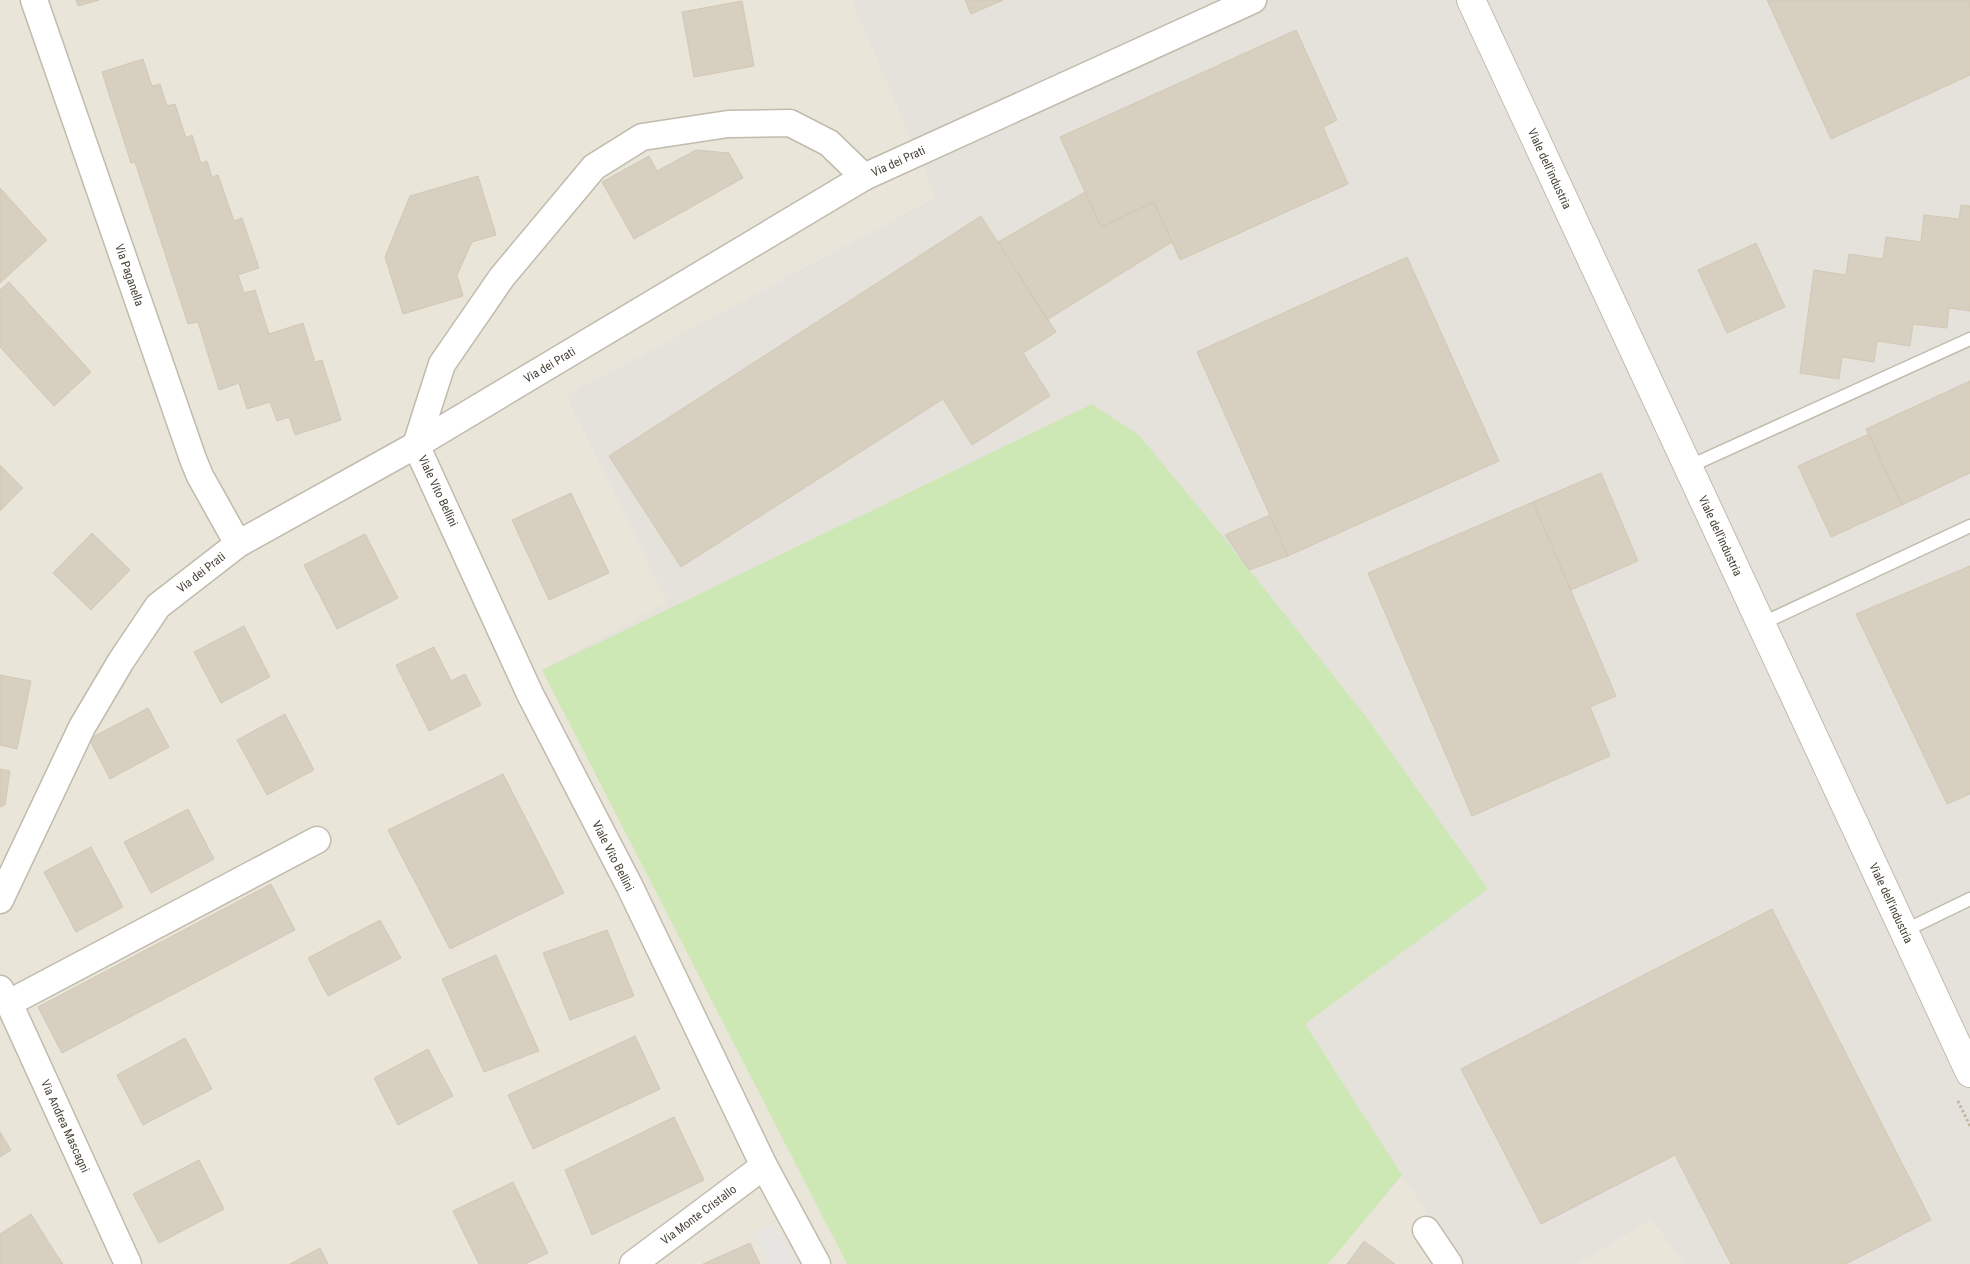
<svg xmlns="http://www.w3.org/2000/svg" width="1970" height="1264" font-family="'Roboto Condensed',sans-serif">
<rect width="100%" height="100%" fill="#f5f3eb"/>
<path fill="#e9e5d9" d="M0 0H851L935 197 565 396 667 602 848 1264H0Z
M1402 1175 1463 1264H1328Z
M1651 1220 1683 1264H1578Z"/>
<path fill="#e5e2dc" d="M851 0H1970V1264H1683L1651 1220 1578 1264H1463L1402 1176 1328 1264H848L542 670 667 602 565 396 935 197Z"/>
<path fill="#cee8b5" d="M1092 404 1139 435 1211 522 1364 714 1488 889 1305 1024 1402 1175 1328 1264H847L542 670Z"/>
<path fill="#e7e5e2" d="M776 1224 796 1264H770L754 1233Z"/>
<path fill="#d7cfc0" stroke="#d2c8b4" d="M76 0H99L78 6Z
M965 0H1003L971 14Z
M1767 0H1970V75L1831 139Z
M742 1 754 66 694 77 682 12Z
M1296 30 1337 120 1323 127 1348 184 1180 260 1154 202 1101 227 1060 137Z
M143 59 152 86 160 84 167 106 175 104 186 138 192 135 201 163 207 161 212 177 218 175 234 221 242 218 259 268 238 275 244 293 255 290 269 334 303 323 315 362 322 360 341 420 295 435 289 417 277 421 270 402 247 409 239 383 219 390 198 322 188 324 135 162 131 163 102 72Z
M696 150 729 153 743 178 634 239 602 182 649 156 657 171Z
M478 176 496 235 472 242 457 275 463 296 403 314 385 257 410 196Z
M0 188 47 240 0 283Z
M1085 192 1101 227 1154 202 1172 242 1047 320 998 242Z
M1961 205 1970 206V311L1949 308 1947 328 1913 324 1910 346 1877 341 1874 362 1842 357 1839 379 1800 373 1814 270 1846 275 1849 254 1883 259 1886 237 1921 242 1924 215 1959 219Z
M981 216 1056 332 1023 353 1050 396 972 445 943 399 681 567 609 456Z
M1756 243 1785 307 1727 333 1698 270Z
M1407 257 1499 461 1288 556 1197 352Z
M9 282 91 372 54 406 0 347V290Z
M1970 381V473L1902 505 1866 429Z
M1869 434 1902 505 1831 537 1798 466Z
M0 465 23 488 0 511Z
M1601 473 1638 561 1571 590 1533 502Z
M571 493 609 573 549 600 512 520Z
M1533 502 1616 696 1590 707 1610 756 1472 816 1368 573Z
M1270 515 1288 556 1249 570 1225 535Z
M92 533 130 570 91 610 53 573Z
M365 534 398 598 337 629 304 565Z
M1970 566V794L1947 804 1856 614Z
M244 626 270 677 221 703 194 652Z
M434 647 451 681 465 674 481 705 429 731 396 665Z
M0 675 31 681 17 749 0 745Z
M148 708 169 747 110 779 89 739Z
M285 714 314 770 267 795 237 740Z
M0 769 10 771 5 805 0 807Z
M503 774 564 893 450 949 388 830Z
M188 809 214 859 151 893 124 842Z
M91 847 123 907 76 932 44 872Z
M271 884 295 930 62 1053 38 1007Z
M1772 909 1931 1220 1846 1264H1731L1675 1155 1541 1224 1461 1069Z
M380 920 401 958 328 996 308 958Z
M607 930 634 996 570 1020 543 953Z
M496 955 539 1051 484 1072 442 979Z
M635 1036 660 1089 533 1149 508 1095Z
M185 1038 212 1089 143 1125 117 1075Z
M428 1049 453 1096 398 1125 374 1078Z
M674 1117 704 1180 592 1235 565 1170Z
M0 1132 11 1150 0 1157Z
M199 1160 224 1209 159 1243 133 1194Z
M513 1182 548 1253 525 1264H479L453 1211Z
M31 1214 56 1254 63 1264H0V1234Z
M1364 1241 1395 1264H1347Z
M750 1243 760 1264H703Z
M320 1248 328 1264H290Z"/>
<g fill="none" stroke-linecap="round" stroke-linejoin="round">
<defs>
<path id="service" d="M1688 467 1970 339
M1761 624 1970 526
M1904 931 1970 899"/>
<g id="minor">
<path id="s1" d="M34 0 193 459 200 476 238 544"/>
<path id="s2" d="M0 900 82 727 121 661 158 606 238 544 416 445 864 177 1253 0"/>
<path id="s3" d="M0 989 9 1003 128 1264"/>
<path d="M9 1003 317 840"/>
<path d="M1426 1230 1449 1264"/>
<path id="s4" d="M633 1264 764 1166"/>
<path d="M817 1264 764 1166 629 885 530 694 416 445 442 364 502 277 594 167 642 137 728 124 790 123 829 143 864 177"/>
</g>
<g id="tertiary">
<path id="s5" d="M1471 0 1970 1073"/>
</g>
</defs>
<use href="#service" stroke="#c1bbad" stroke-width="15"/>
<use href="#minor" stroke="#c1bbad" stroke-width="29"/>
<use href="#tertiary" stroke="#c1bbad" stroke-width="30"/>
<path stroke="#c3b89f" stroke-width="3" stroke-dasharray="2.5 2.5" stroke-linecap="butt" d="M1958 1101 1970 1126"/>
<use href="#service" stroke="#fff" stroke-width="12"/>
<use href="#minor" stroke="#fff" stroke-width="26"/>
<use href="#tertiary" stroke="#fff" stroke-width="28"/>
</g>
<g text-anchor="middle" stroke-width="4" stroke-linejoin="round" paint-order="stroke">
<g font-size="12" fill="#4a4439" stroke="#fff">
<text dy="4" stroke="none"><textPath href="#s2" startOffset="1199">Via dei Prati</textPath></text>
<text dy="4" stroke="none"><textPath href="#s5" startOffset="186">Viale dell'industria</textPath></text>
<text dy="4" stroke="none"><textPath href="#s1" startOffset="291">Via Paganella</textPath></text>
<text dy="4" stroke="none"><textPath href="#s2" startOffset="795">Via dei Prati</textPath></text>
<text transform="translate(438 491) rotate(65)" y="4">Viale Vito Bellini</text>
<text dy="4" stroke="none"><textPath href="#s5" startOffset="591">Viale dell'industria</textPath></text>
<text dy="4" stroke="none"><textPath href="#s2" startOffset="389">Via dei Prati</textPath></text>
<text transform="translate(613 856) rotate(63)" y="4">Viale Vito Bellini</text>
<text dy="4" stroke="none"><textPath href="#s5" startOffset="996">Viale dell'industria</textPath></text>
<text dy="4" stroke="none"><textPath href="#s3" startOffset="152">Via Andrea Mascagni</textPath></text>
<text dy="4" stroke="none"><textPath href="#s4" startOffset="82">Via Monte Cristallo</textPath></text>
</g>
</g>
</svg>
